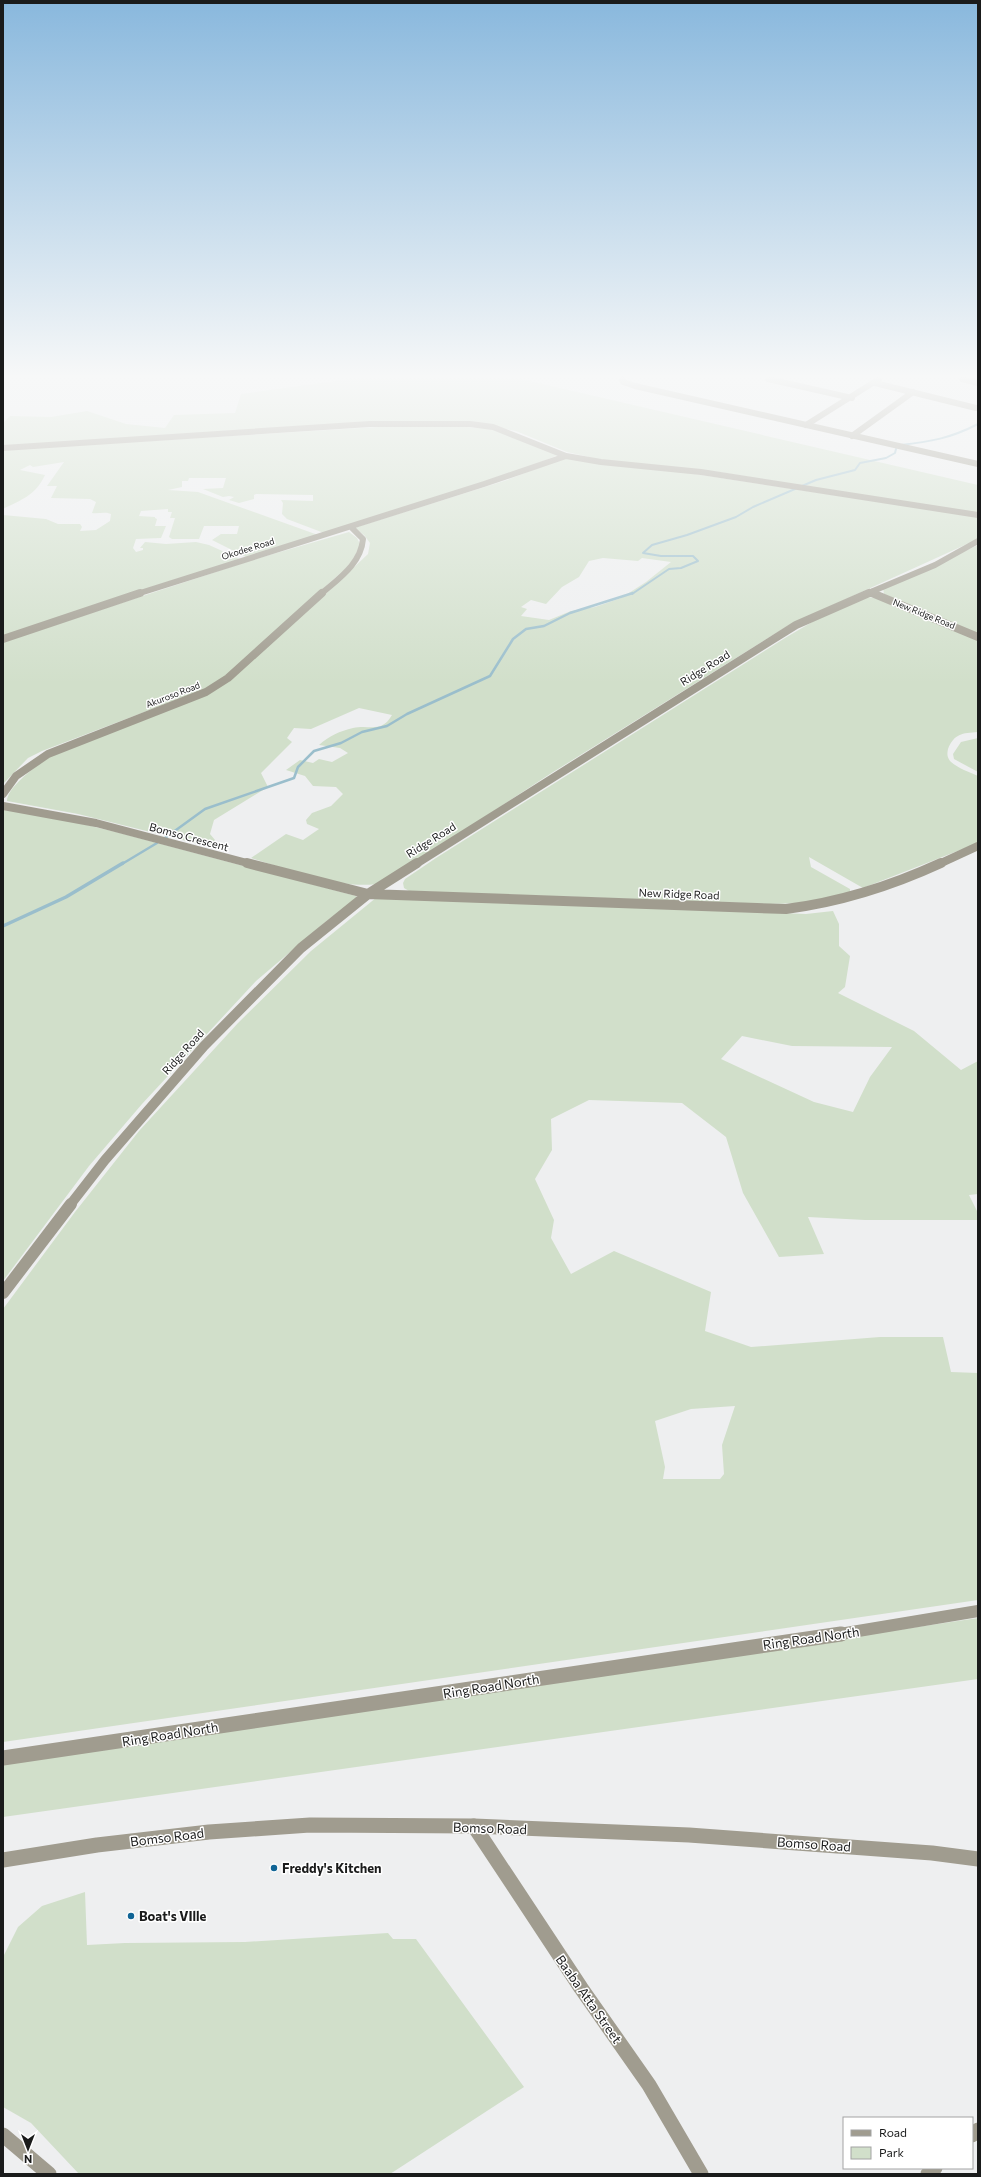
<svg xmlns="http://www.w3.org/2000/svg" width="981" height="2177" font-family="Commissioner,sans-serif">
<rect width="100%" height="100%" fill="#eeeff0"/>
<path fill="#d1dfca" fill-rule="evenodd" d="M350 379H521L978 485V514L719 472 602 460 567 452 516 431 463 421 3 446V423L10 416 51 417 87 411 126 424 165 428 174 415 235 413 241 394Z
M427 424 493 429 558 455 524 469 324 533 287 519 282 514 283 503 281 500 313 501V495L256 494 254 495V499L239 503 229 500 234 497 229 496 223 497 203 489 223 488 226 478H189L188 481H182V487L168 490 198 492 318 535 248 558 212 540 221 534H237L239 526H204L199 539H172L169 537 175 518H170L172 512H168V509L141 511 139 516 155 517V518L157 519 155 526H166L161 538 136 539 133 548 136 552 143 550V548H140L145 542 166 544 196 542 209 545 240 559 3 637V515L46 519 58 524H80L82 527 80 531 96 530 110 521 111 514C105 511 99 514 92 513L96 502 90 499 51 498 57 486H47L64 462 33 467 30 465 20 470 45 475C36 495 21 500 3 509V450Z
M564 458 655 468 978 517V539L789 625 550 774 385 882C350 893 287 869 251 858L286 834 303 840 319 829 307 824 306 820 312 813 331 806 343 794 336 787 313 786 305 776 286 770 300 760 313 763 319 759 332 762 348 753 340 748 319 745C329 736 340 731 353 728 370 724 381 734 392 715L359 708 311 729 294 728 287 738 292 742 261 773 268 787 214 820 210 834 215 840 211 847 78 814 7 801C7 786 44 759 57 753L206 695 317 602 368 554 370 543 364 535 355 528 357 527 507 480ZM603 558 638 561 642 558 671 562 646 582 621 598 595 607 571 611 549 620 521 616 527 609 521 607 531 600 546 604 562 587 579 577 589 561Z
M349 532 357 538 360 544 355 557 346 568 231 672 210 687 42 751 28 758 3 784V642L252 560Z
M978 545V634L884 594 883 588Z
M866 597 876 598 978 639V732C962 733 954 734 948 749 947 754 947 757 950 761 957 768 969 772 978 776V843L863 888 809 857 811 867 850 889V892C827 903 795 903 770 904L409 891 404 888 403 883 405 879 436 858 785 638 819 618Z
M978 738V772L954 759 953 754 961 742Z
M3 810 37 813 116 832 356 896 357 899 329 919 256 981 142 1104 89 1166 3 1281Z
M377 897 806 914 833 911 839 924V946L850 956 845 987 838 993 914 1031 961 1070 978 1061V1194L969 1195 978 1213V1220H865L808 1217 824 1254 779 1257 743 1193 726 1137 682 1103 589 1100 551 1119 552 1150 535 1179 554 1220 551 1238 571 1274 614 1251 711 1292 705 1331 751 1347 880 1337H943L951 1372 978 1373V1600L3 1742V1309L75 1212 139 1131 238 1023 311 951ZM742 1036 792 1046 892 1047 870 1077 853 1112 814 1102 721 1059ZM735 1406 722 1445 724 1474 720 1479H663L665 1467 655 1421 691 1409Z
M978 1618V1679L3 1817V1763Z
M85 1892 87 1945 125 1943 245 1942 388 1933 393 1939H416L524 2087 390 2174H79L31 2123 3 2107V1957L18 1927 42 1906Z"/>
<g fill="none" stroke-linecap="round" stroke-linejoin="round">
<path stroke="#9abecc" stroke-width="2" d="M900 445C930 442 951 438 978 424
M632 594 669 569 681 568 698 561 693 556H661L643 553 652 545 687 535 736 517 753 507 816 480 855 470 860 463 886 458 895 453 896 449"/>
<path stroke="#9abecc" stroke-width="2.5" d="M165 838 205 809 294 778 298 767 314 751 341 743 362 732 387 726 407 714 490 676 513 639 526 629 544 626 570 613 633 593
M122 864 157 843"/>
<path stroke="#9abecc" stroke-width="3.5" d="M3 926 66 897 123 863"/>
<path stroke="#a09c8f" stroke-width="6" d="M768 379 852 398
M962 379 978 383
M875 383 976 408
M806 425 879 379
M852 436 913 392
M3 448 370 424H470L493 427 566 456 601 462 701 472 978 515
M870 592 874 594
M137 594 484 484 566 456
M321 594C338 579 361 564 363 539L351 527
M866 594 935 565 978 541"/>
<path stroke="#a09c8f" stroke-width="8" d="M872 593 978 637
M3 639 140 593
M3 794 16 776 48 754 206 692 228 678 322 593
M3 806 96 823 251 864
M416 864 796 625 869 593
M939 864 978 846"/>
<path stroke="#a09c8f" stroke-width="10" d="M247 863 368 894 786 909C841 902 891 886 941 863
M70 1205 105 1160 204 1046 301 948 368 894 417 863"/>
<path stroke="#a09c8f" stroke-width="12" d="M3 1293 71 1204
M834 1635 978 1611"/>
<path stroke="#a09c8f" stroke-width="15" d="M3 1758 841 1634
M474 1826 581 1988 649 2085 701 2174
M3 2135 49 2174
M972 2135 978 2130
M928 2174 935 2168"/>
<path stroke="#a09c8f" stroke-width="6" d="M622 379 623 382 635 386 978 464"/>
<path stroke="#a09c8f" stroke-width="15" d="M3 1860 97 1845 209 1832 310 1825 474 1826 689 1835 932 1853 978 1859"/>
</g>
<linearGradient id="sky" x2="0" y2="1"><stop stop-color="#89b8dd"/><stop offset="0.55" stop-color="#f7f8f8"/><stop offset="1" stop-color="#f7f8f8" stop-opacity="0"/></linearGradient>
<rect width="981" height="684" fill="url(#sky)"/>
<g fill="#106495" stroke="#fff" stroke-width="1.5">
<circle cx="274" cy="1868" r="4"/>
<circle cx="131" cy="1916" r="4"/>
</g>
<g text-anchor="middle" stroke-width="3" stroke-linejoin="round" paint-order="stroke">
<g font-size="9" fill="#1a1b1b" stroke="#fff">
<text transform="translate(248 549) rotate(-17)" y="3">Okodee Road</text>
<text transform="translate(924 614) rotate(22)" y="3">New Ridge Road</text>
<text transform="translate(173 695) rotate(-21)" y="3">Akuroso Road</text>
</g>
<g font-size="11" fill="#1a1b1b" stroke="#fff">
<text transform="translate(705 668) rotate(-32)" y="4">Ridge Road</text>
<text transform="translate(189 837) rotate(15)" y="4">Bomso Crescent</text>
<text transform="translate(431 840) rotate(-32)" y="4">Ridge Road</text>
<text transform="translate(679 894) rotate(2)" y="4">New Ridge Road</text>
<text transform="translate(183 1052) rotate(-48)" y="4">Ridge Road</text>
</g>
<g font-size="13" fill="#1a1b1b" stroke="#fff">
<text transform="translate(811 1638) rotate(-8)" y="5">Ring Road North</text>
<text transform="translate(491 1686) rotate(-9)" y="5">Ring Road North</text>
<text transform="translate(170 1734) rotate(-9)" y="5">Ring Road North</text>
<text transform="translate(490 1828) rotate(2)" y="5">Bomso Road</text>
<text transform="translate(167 1837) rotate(-7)" y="5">Bomso Road</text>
<text transform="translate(814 1844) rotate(4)" y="5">Bomso Road</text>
<text transform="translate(589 1999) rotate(55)" y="5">Baaba Atta Street</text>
</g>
<g font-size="13" font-weight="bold" fill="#1a1b1b" stroke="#fff" text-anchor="start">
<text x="282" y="1873">Freddy's Kitchen</text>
<text x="139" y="1921">Boat's VIlle</text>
</g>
</g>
<rect width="981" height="2177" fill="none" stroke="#1a1b1b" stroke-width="8"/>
<rect x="843" y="2117" width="130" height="52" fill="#ffffff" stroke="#a3a4a4"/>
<rect x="851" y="2130" width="20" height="6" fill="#a09c8f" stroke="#a3a4a4"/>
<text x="879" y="2137" font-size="12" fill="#1a1b1b">Road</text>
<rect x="851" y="2147" width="20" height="12" fill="#d1dfca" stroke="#a3a4a4"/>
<text x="879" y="2157" font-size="12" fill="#1a1b1b">Park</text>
<g transform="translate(28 2149) rotate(180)" stroke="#ffffff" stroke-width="3" paint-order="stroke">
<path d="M0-3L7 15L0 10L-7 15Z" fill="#1a1b1b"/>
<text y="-6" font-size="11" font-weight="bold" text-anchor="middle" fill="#1a1b1b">N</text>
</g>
</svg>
